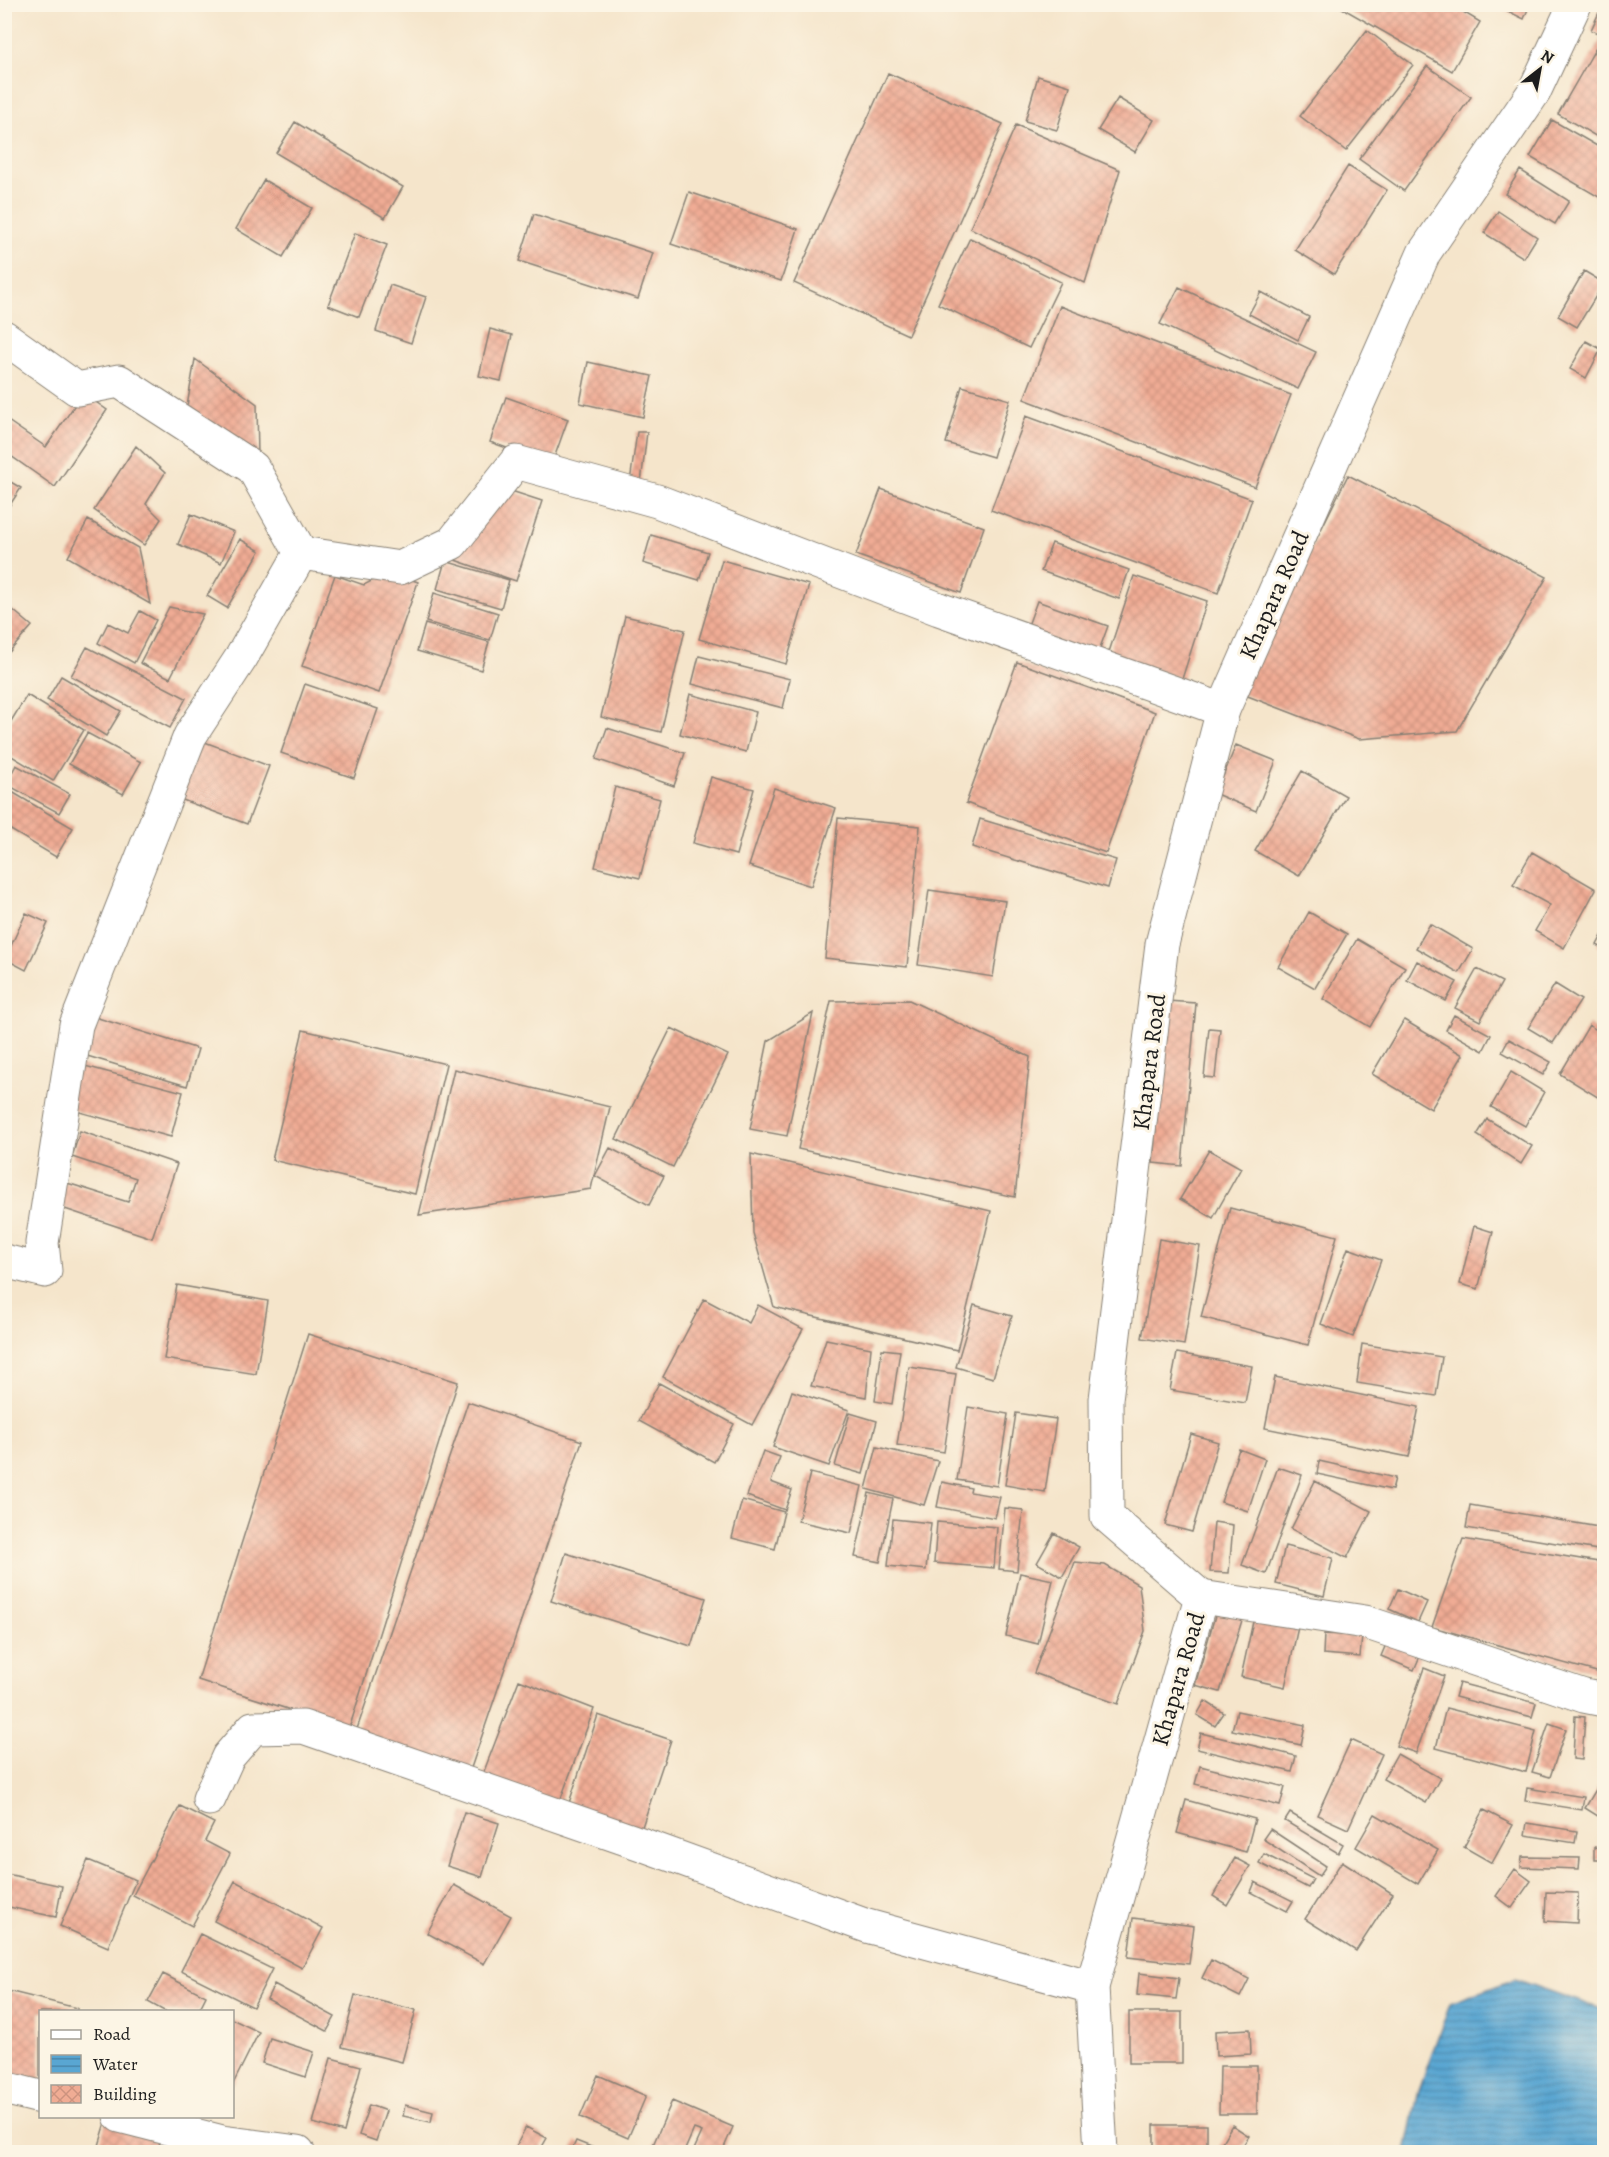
<svg xmlns="http://www.w3.org/2000/svg" width="1609" height="2157" font-family="Alegreya,serif">
<defs>
<pattern id="water-rules" width="6" height="5" patternUnits="userSpaceOnUse" patternTransform="scale(1.5)"><rect width="6" height="5" fill="#59a6d2"/><path d="M0 2.5h6" fill="none" stroke="#4986aa"/></pattern>
<pattern id="building-cross-hatch" width="8" height="8" patternUnits="userSpaceOnUse" patternTransform="scale(1.5)"><rect width="8" height="8" fill="#f0ac94"/><path d="M0 0l8 8M0 8l8-8" fill="none" stroke="#cd937f"/></pattern>
</defs>
<rect width="100%" height="100%" fill="#fcf5e5"/>
<filter id="ink" filterUnits="userSpaceOnUse"><feTurbulence type="fractalNoise" baseFrequency=".0167" numOctaves="2"/><feDisplacementMap in="SourceGraphic" scale="12" xChannelSelector="R" yChannelSelector="G"/><feConvolveMatrix kernelMatrix="1 2 1 2 8 2 1 2 1" color-interpolation-filters="sRGB"/></filter>
<filter id="wash" filterUnits="userSpaceOnUse"><feTurbulence type="fractalNoise" baseFrequency=".008" numOctaves="4" result="noise"/><feDisplacementMap in="SourceGraphic" scale="24" xChannelSelector="R" yChannelSelector="G"/><feGaussianBlur stdDeviation="1.35" result="paint"/><feColorMatrix in="noise" values="0 0 0 0 0 0 0 0 0 0 0 0 0 0 0 0 0 1.4 0 .05"/><feComposite in="paint" operator="in"/></filter>
<g filter="url(#wash)">
<rect width="100%" height="100%" fill="#f5e5cb"/>
<path fill="url(#water-rules)" stroke="#3a6177" stroke-width="1.5" d="M1515 1979 1604 2010V2152H1406L1419 2090 1450 2003Z"/>
<g id="blocks">
<path fill="url(#building-cross-hatch)" d="M1335 4H1450L1480 22 1452 71Z
M1493 4H1530L1524 19Z
M1603 4H1604V36L1591 30Z
M1367 30 1413 65 1346 151 1300 116Z
M1601 39 1604 41V141L1558 114Z
M1427 66 1471 97 1404 191 1359 159Z
M888 73 1003 124 908 335 794 283Z
M1038 76 1070 86 1057 130 1025 121Z
M1118 98 1154 120 1135 152 1098 130Z
M1552 120 1604 150V200L1530 157Z
M295 122 403 187 385 218 276 153Z
M1016 125 1120 170 1085 283 970 228Z
M1348 166 1387 190 1334 274 1295 250Z
M1520 170 1569 201 1555 224 1505 194Z
M264 180 312 208 283 257 236 229Z
M689 192 798 229 781 281 671 244Z
M1498 211 1537 237 1524 258 1484 233Z
M534 214 653 253 638 299 519 261Z
M355 233 387 245 359 317 328 305Z
M970 238 1061 282 1029 348 938 304Z
M1584 271 1604 283 1577 327 1558 316Z
M390 285 426 297 411 343 376 331Z
M1179 287 1316 352 1298 389 1160 324Z
M1261 292 1309 317 1298 340 1249 314Z
M1060 306 1291 395 1255 487 1024 399Z
M490 329 512 335 501 381 479 376Z
M1586 341 1601 349 1586 378 1570 369Z
M195 359 257 404 258 457 185 418Z
M588 362 652 376 643 417 580 403Z
M962 386 1010 400 993 457 946 443Z
M83 393 107 410 55 487 4 451V427L8 421 46 447Z
M506 397 568 419 552 464 490 442Z
M1026 416 1252 499 1218 593 991 510Z
M637 432H647L641 483 630 482Z
M136 446 165 473 146 504 161 519 144 545 94 510Z
M1348 475 1547 577 1457 731 1359 739 1240 693Z
M4 478 21 488 4 514Z
M502 488 542 501 516 581 452 559Z
M881 489 984 527 961 593 856 555Z
M191 514 234 532 221 563 178 544Z
M88 520 138 548 150 604 68 557Z
M651 535 708 552 699 580 643 563Z
M240 539 260 551 227 608 207 596Z
M1052 543 1129 570 1119 599 1041 571Z
M722 560 809 585 786 664 699 639Z
M445 561 509 580 501 608 437 589Z
M389 572 418 582 379 693 302 666 335 575 364 585Z
M1134 576 1207 601 1182 679 1108 655Z
M434 593 498 613 490 640 426 622Z
M1037 601 1108 626 1097 656 1026 631Z
M169 607 203 614 170 678 140 663Z
M13 610 32 626 4 658V619Z
M140 611 156 620 134 663 98 643 108 623 128 633Z
M625 616 685 630 661 732 601 717Z
M425 624 489 642 481 670 417 651Z
M87 647 186 698 170 728 71 676Z
M699 656 790 679 783 708 692 684Z
M1017 662 1155 712 1106 853 966 803Z
M61 676 121 711 106 736 47 700Z
M305 684 378 709 354 778 281 753Z
M690 694 756 712 746 752 680 734Z
M27 695 84 730 53 781 5 752V731Z
M607 728 685 753 674 786 596 759Z
M87 733 141 762 123 794 69 764Z
M194 738 269 766 247 824 172 796Z
M1236 745 1276 761 1256 811 1216 794Z
M16 765 70 794 59 813 6 784Z
M1302 771 1346 796 1299 876 1255 851Z
M711 777 754 789 736 855 693 843Z
M615 787 660 799 640 878 595 867Z
M774 788 836 808 811 886 749 866Z
M7 789 73 828 56 857 4 826V793Z
M838 818 920 826 907 967 825 958Z
M980 819 1116 860 1108 888 972 847Z
M1532 852 1596 889 1564 948 1535 931 1550 905 1513 885Z
M929 890 1005 901 993 977 918 965Z
M1309 912 1347 934 1315 988 1278 967Z
M26 913 48 923 26 970 5 959Z
M1430 924 1473 949 1459 973 1416 948Z
M1604 932V949L1597 945Z
M1357 939 1405 967 1370 1027 1323 999Z
M1417 961 1457 982 1446 1001 1407 980Z
M1477 969 1502 982 1480 1021 1455 1008Z
M1555 984 1581 1000 1553 1043 1528 1028Z
M909 1000 1030 1057 1015 1197 798 1149 831 1001Z
M1167 1001 1196 1003 1182 1166 1153 1163Z
M813 1013 787 1136 750 1129 768 1041Z
M85 1014 198 1049 187 1086 64 1049Z
M1454 1015 1491 1035 1483 1051 1446 1030Z
M1404 1020 1463 1055 1431 1109 1372 1074Z
M1589 1025 1604 1035V1101L1560 1074Z
M671 1028 728 1055 673 1167 616 1139Z
M1209 1028 1220 1029 1215 1078 1204 1077Z
M303 1030 446 1064 415 1194 272 1160Z
M1509 1039 1551 1062 1543 1075 1502 1052Z
M66 1061 183 1092 171 1137 54 1105Z
M454 1069 610 1107 591 1189 419 1215Z
M1511 1072 1544 1092 1525 1126 1491 1107Z
M1487 1119 1532 1146 1521 1164 1477 1135Z
M80 1131 177 1164 152 1238 56 1206 64 1182 128 1202 136 1178 72 1157Z
M610 1148 664 1176 649 1205 595 1176Z
M1209 1150 1241 1168 1213 1218 1180 1199Z
M751 1154 991 1211 957 1350 774 1307 753 1233Z
M1230 1208 1337 1236 1308 1345 1201 1317Z
M1474 1226 1493 1232 1478 1289 1460 1284Z
M1159 1239 1200 1246 1184 1345 1142 1338Z
M1348 1248 1381 1260 1353 1337 1321 1324Z
M177 1285 268 1301 256 1374 164 1359Z
M704 1299 749 1323 758 1305 803 1329 752 1425 663 1377Z
M974 1305 1012 1316 993 1378 956 1367Z
M308 1334 458 1382 349 1729 198 1680Z
M826 1339 871 1348 866 1397 811 1386Z
M1362 1344 1442 1357 1436 1396 1357 1383Z
M882 1349 900 1351 892 1404 875 1401Z
M1177 1353 1252 1366 1245 1403 1170 1390Z
M909 1367 956 1374 944 1452 897 1445Z
M1275 1377 1419 1407 1409 1457 1265 1428Z
M659 1383 734 1424 714 1462 639 1421Z
M792 1391 849 1410 829 1466 773 1447Z
M468 1402 582 1441 470 1771 356 1732Z
M968 1407 1008 1414 997 1486 957 1480Z
M850 1413 877 1421 863 1474 835 1466Z
M1016 1413 1056 1419 1045 1492 1005 1485Z
M1191 1434 1218 1442 1192 1532 1165 1525Z
M877 1447 938 1461 924 1505 866 1489Z
M1239 1449 1265 1459 1248 1511 1221 1502Z
M763 1451 780 1457 771 1482 792 1490 785 1510 747 1496Z
M1319 1461 1395 1478 1392 1490 1317 1474Z
M1278 1467 1302 1475 1266 1574 1242 1565Z
M810 1473 862 1486 851 1533 798 1521Z
M1315 1481 1371 1511 1347 1558 1291 1529Z
M942 1482 971 1488 970 1492 1000 1497 995 1518 937 1507Z
M869 1493 893 1499 880 1562 855 1557Z
M742 1500 784 1512 775 1549 732 1538Z
M1470 1505 1604 1528V1551L1466 1528Z
M1005 1508 1023 1510 1017 1571 999 1569Z
M893 1519 931 1523 926 1570 888 1566Z
M937 1522 997 1527 994 1568 934 1563Z
M1214 1522 1233 1525 1229 1573 1210 1572Z
M1054 1533 1079 1547 1062 1577 1037 1563Z
M1463 1539 1604 1563V1674L1432 1627Z
M1285 1546 1333 1558 1324 1596 1276 1584Z
M566 1553 706 1598 691 1646 551 1601Z
M1075 1562 1105 1565 1139 1585 1145 1631 1118 1704 1034 1673Z
M1020 1573 1053 1580 1038 1644 1006 1636Z
M1398 1589 1427 1602 1418 1622 1389 1609Z
M1217 1609 1243 1617 1220 1692 1195 1685Z
M1254 1617 1298 1627 1285 1687 1241 1677Z
M1324 1634 1362 1636 1360 1657 1323 1654Z
M1387 1642 1420 1656 1414 1670 1381 1656Z
M1424 1668 1444 1676 1416 1753 1396 1746Z
M519 1680 594 1709 557 1809 481 1779Z
M1459 1683 1536 1703 1532 1717 1455 1697Z
M1205 1701 1224 1713 1215 1726 1197 1715Z
M1446 1708 1536 1731 1526 1772 1436 1748Z
M1237 1711 1305 1725 1301 1745 1232 1730Z
M598 1715 671 1740 640 1833 567 1809Z
M1575 1716 1585 1717 1582 1760 1573 1759Z
M1549 1723 1566 1729 1550 1777 1532 1772Z
M1201 1733 1296 1756 1292 1772 1197 1749Z
M1351 1740 1382 1754 1348 1829 1317 1815Z
M1397 1754 1440 1778 1426 1803 1383 1779Z
M1200 1766 1285 1787 1280 1806 1195 1784Z
M1604 1776V1820L1585 1808Z
M1527 1788 1584 1797 1582 1810 1525 1801Z
M1186 1800 1255 1819 1246 1852 1177 1833Z
M180 1806 214 1823 205 1841 230 1854 192 1926 133 1895Z
M1484 1810 1513 1825 1492 1863 1464 1847Z
M464 1812 499 1823 482 1877 447 1866Z
M1290 1813 1343 1844 1338 1853 1285 1821Z
M1375 1814 1438 1850 1418 1884 1356 1847Z
M1527 1823 1577 1831 1575 1843 1525 1835Z
M1270 1829 1326 1866 1319 1876 1263 1839Z
M1594 1847 1604 1848V1860H1594Z
M1264 1854 1313 1879 1308 1888 1259 1863Z
M1522 1857 1580 1858 1579 1869 1521 1867Z
M1235 1858 1250 1866 1227 1905 1213 1896Z
M88 1860 136 1880 108 1947 60 1926Z
M1342 1861 1393 1894 1356 1951 1305 1919Z
M1515 1869 1531 1881 1512 1908 1496 1896Z
M7 1874 62 1886 56 1917 4 1906V1888Z
M235 1881 323 1928 302 1968 214 1921Z
M1255 1882 1293 1901 1287 1911 1251 1892Z
M454 1885 511 1916 484 1964 427 1933Z
M1546 1892 1578 1893 1577 1923 1545 1921Z
M1133 1918 1194 1926 1189 1964 1128 1957Z
M200 1934 272 1969 253 2007 181 1971Z
M1211 1960 1249 1979 1240 1997 1202 1978Z
M1139 1973 1179 1978 1176 1999 1137 1995Z
M163 1974 206 1996 198 2012H166L148 2002Z
M274 1984 335 2017 327 2031 267 1999Z
M4 1990 77 2008V2012H40V2093L4 2084Z
M355 1995 416 2010 402 2062 342 2047Z
M1129 2012H1182V2063H1129Z
M232 2019 259 2032 232 2086Z
M1250 2029 1251 2054 1216 2056 1215 2031Z
M270 2038 314 2052 306 2077 262 2063Z
M331 2058 361 2066 344 2132 313 2123Z
M1220 2066H1257V2114H1219Z
M598 2075 646 2096 628 2138 580 2117Z
M672 2101 733 2127 722 2152H693L702 2132 694 2129 684 2152H650Z
M369 2105 386 2111 376 2141 359 2135Z
M405 2105 433 2112 431 2122 403 2116Z
M108 2116 166 2123 159 2146 166 2149 164 2152H101L102 2150 98 2149Z
M1154 2125H1207V2152H1154Z
M1232 2125 1249 2136 1239 2152H1216Z
M526 2127 547 2138 539 2152H513Z
M576 2141 604 2152H571Z"/>
</g>
</g>
<g filter="url(#ink)">
<use href="#blocks" fill-opacity="0" stroke="#888074" stroke-width="1.5"/>
<g fill="none" stroke-linecap="round" stroke-linejoin="round">
<defs>
<path id="minor" d="M4 337 77 389 119 381 253 468 301 553
M4 1261 45 1271 42 1243 76 1025 190 736 241 658 301 553 400 568 452 543 516 462 657 501 939 609 1223 710
M1201 1597 1365 1622 1584 1696 1604 1700
M209 1799 228 1757 253 1728 303 1727 641 1844 867 1926 1092 1987
M4 2088 40 2097
M120 2116 222 2142 298 2152"/>
<path id="tertiary" d="M1101 2152 1092 1987 1201 1597 1107 1516 1106 1399 1162 944 1223 710 1424 253 1534 92 1575 4"/>
</defs>
<use href="#minor" stroke="#888074" stroke-width="35"/>
<use href="#tertiary" stroke="#888074" stroke-width="35"/>
<use href="#minor" stroke="#fff" stroke-width="33"/>
<use href="#tertiary" stroke="#fff" stroke-width="33"/>
</g>
</g>
<g text-anchor="middle" stroke-width="6" stroke-linejoin="round" paint-order="stroke">
<g font-size="24" fill="#1c1c1c" stroke="#fcf5e5">
<text transform="translate(1274 595) rotate(-66)" y="8">Khapara Road</text>
<text transform="translate(1149 1062) rotate(-83)" y="8">Khapara Road</text>
<text transform="translate(1178 1679) rotate(-74)" y="8">Khapara Road</text>
</g>
</g>
<rect width="1609" height="2157" fill="none" stroke="#fcf5e5" stroke-width="24"/>
<rect x="39" y="2010" width="195" height="108" fill="#fcf5e5" stroke="#a29e95" stroke-width="1.5"/>
<rect x="51" y="2030" width="30" height="9" fill="#ffffff" stroke="#a29e95" stroke-width="1.5"/>
<text x="93" y="2040" font-size="18" fill="#1c1c1c">Road</text>
<rect x="51" y="2055" width="30" height="18" fill="url(#water-rules)" stroke="#a29e95" stroke-width="1.5"/>
<text x="93" y="2070" font-size="18" fill="#1c1c1c">Water</text>
<rect x="51" y="2085" width="30" height="18" fill="url(#building-cross-hatch)" stroke="#a29e95" stroke-width="1.5"/>
<text x="93" y="2100" font-size="18" fill="#1c1c1c">Building</text>
<g transform="translate(1540 69) rotate(31)" stroke="#fcf5e5" stroke-width="4.5" paint-order="stroke">
<path d="M0-4.5L10 22L0 15L-10 22Z" fill="#1c1c1c"/>
<text y="-9" font-size="16" font-weight="bold" text-anchor="middle" fill="#1c1c1c">N</text>
</g>
</svg>
